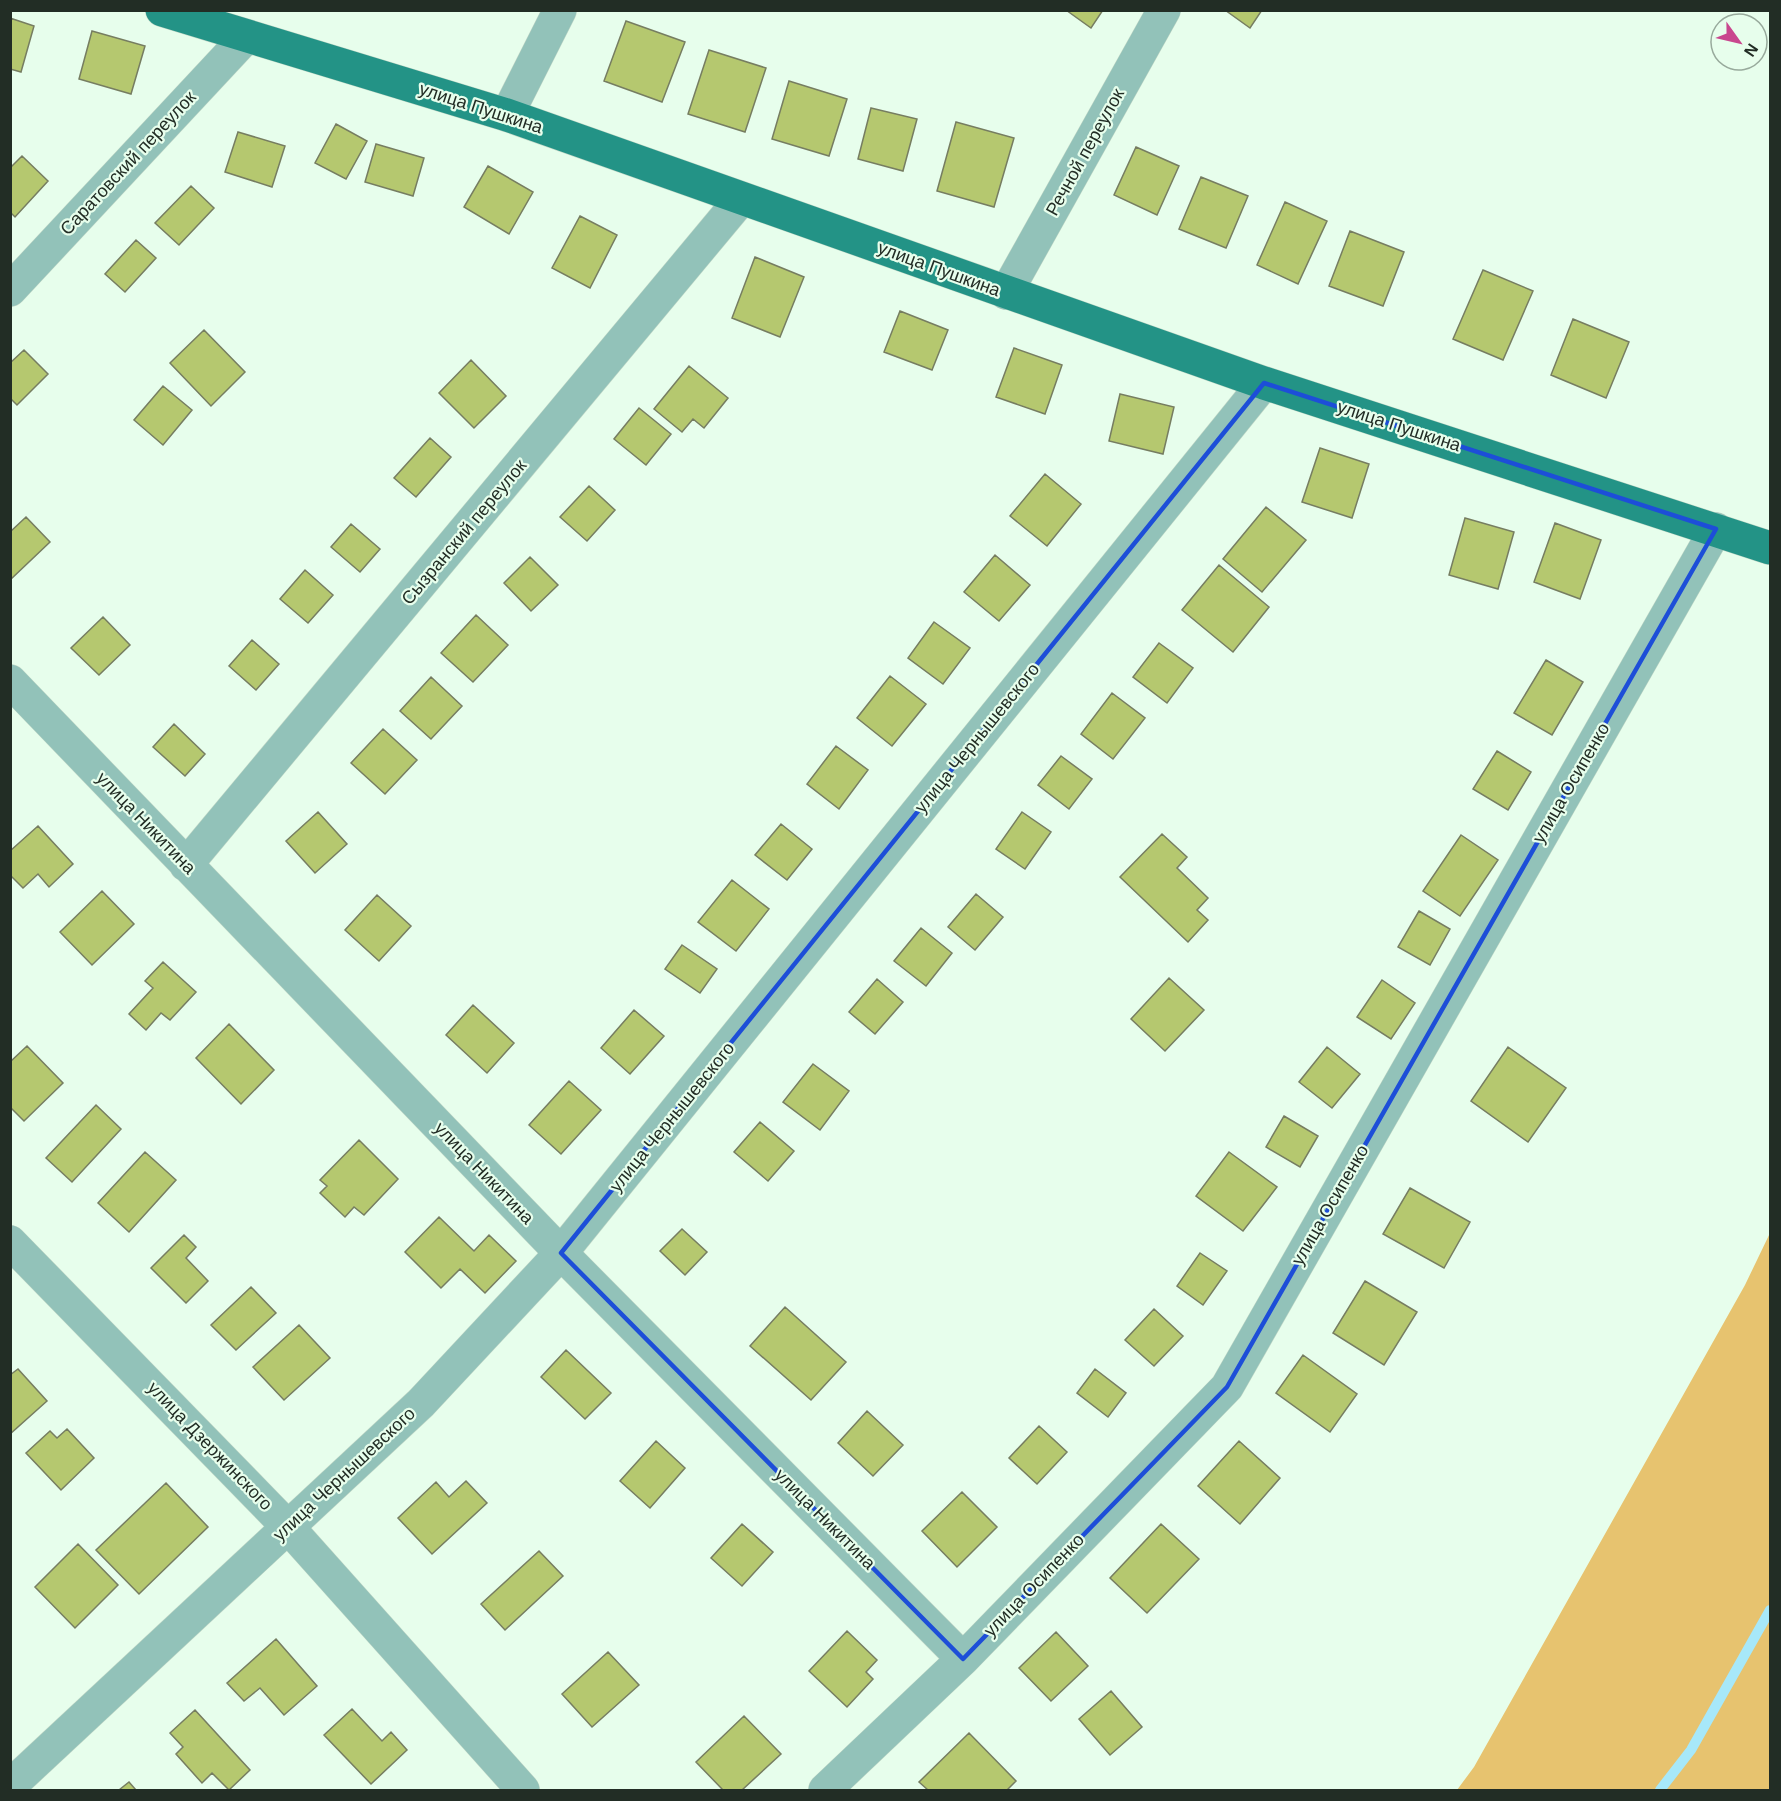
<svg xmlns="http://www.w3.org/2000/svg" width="1781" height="1801" font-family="Helvetica,sans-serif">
<rect width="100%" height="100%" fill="#e7feec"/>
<path fill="#e7c36f" d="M1770 1233V1790H1457L1474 1767 1745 1285Z"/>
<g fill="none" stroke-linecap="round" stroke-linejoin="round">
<path stroke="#a7e8f9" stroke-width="10" d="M1660 1790 1691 1750 1770 1610"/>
</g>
<path fill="#b5c86f" stroke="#767d61" stroke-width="1.5" d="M1066 10H1103L1091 28Z
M1225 10H1262L1250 28Z
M10 18 34 26 21 72 10 69Z
M626 21 685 42 662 102 604 81Z
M92 31 145 46 131 94 79 79Z
M709 50 766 68 745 132 688 114Z
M789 81 847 99 829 156 772 139Z
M871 108 917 119 903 171 858 159Z
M956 122 1014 138 994 207 937 191Z
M336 124 367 141 346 179 315 163Z
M238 132 285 146 272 187 225 172Z
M376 144 424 158 413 196 365 182Z
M1136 147 1179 166 1157 215 1114 195Z
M22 156 48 181 15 217 10 212V168Z
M488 166 533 192 509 234 464 207Z
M1201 177 1248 196 1226 248 1179 229Z
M191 186 214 208 179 245 155 223Z
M1285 202 1327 221 1298 284 1257 265Z
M580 216 617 235 590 288 552 268Z
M1350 231 1404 252 1383 306 1329 286Z
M136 240 156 258 125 292 105 274Z
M755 257 804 277 780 337 732 318Z
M1483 270 1533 291 1503 360 1453 339Z
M900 311 948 330 932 370 884 352Z
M1573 319 1629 342 1606 398 1551 375Z
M204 330 245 372 211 406 170 363Z
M1014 348 1062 365 1045 414 996 397Z
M24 350 48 374 17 405 10 398V363Z
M471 360 506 396 474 428 439 393Z
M689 366 728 398 704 428 693 419 682 432 654 409Z
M163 386 192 410 163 445 134 420Z
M1120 394 1174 407 1163 454 1109 441Z
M639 408 671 434 646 465 614 439Z
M430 438 451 457 416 497 394 478Z
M1320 448 1369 464 1352 518 1302 502Z
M1045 474 1081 504 1047 546 1010 516Z
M589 486 615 510 587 541 560 517Z
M1266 507 1306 540 1262 592 1223 559Z
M26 517 50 542 10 580V532Z
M1465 518 1514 532 1498 589 1449 575Z
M1555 523 1601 540 1580 599 1534 582Z
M351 524 380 549 360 572 331 547Z
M995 555 1030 585 999 621 964 592Z
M530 557 558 585 531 611 504 583Z
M1219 565 1269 607 1233 652 1182 610Z
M305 570 333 595 308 623 280 599Z
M476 615 508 645 473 682 441 653Z
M103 617 130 645 99 675 71 648Z
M934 622 970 648 943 684 908 658Z
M252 640 279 664 256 690 229 666Z
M1159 643 1193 668 1167 703 1133 677Z
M1546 660 1583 682 1552 735 1514 713Z
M890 676 926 704 892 746 857 718Z
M431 677 462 706 431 739 400 711Z
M1112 693 1145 718 1113 759 1081 734Z
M174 724 205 754 185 776 153 747Z
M383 729 417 760 385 794 351 763Z
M836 746 868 770 839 809 807 784Z
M1497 751 1531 772 1508 810 1473 789Z
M1061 756 1092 779 1069 809 1038 785Z
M318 812 347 844 315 873 286 841Z
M1022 812 1051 832 1025 869 996 849Z
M781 824 812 849 787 880 755 855Z
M38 826 73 864 49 887 38 874 23 888 10 875V851Z
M1162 834 1187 857 1177 868 1208 898 1197 910 1208 920 1188 942 1120 877Z
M1461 835 1498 860 1460 916 1423 891Z
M732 880 769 909 736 951 698 922Z
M102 891 134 924 92 965 60 932Z
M976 894 1003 917 975 950 948 927Z
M377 895 411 926 379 961 345 930Z
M1419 911 1450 929 1430 965 1398 947Z
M921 928 952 953 926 986 894 961Z
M682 945 717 969 700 993 665 969Z
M163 962 196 992 170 1020 161 1013 146 1030 129 1014 153 988 145 981Z
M1169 978 1204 1010 1165 1051 1131 1019Z
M877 979 903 1002 875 1034 849 1012Z
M1382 980 1415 1003 1391 1039 1357 1017Z
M473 1005 514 1043 487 1073 446 1035Z
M634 1010 664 1036 630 1074 601 1048Z
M229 1024 274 1070 241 1104 196 1058Z
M27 1046 63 1083 24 1121 10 1107V1062Z
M1327 1047 1360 1074 1332 1108 1299 1082Z
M1508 1047 1566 1088 1528 1142 1471 1101Z
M813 1064 849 1091 820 1130 783 1102Z
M569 1081 601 1110 561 1154 529 1125Z
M96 1105 121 1129 72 1182 46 1158Z
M1284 1116 1318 1136 1300 1167 1266 1147Z
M760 1122 794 1151 768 1181 734 1152Z
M359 1140 398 1179 364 1215 354 1207 345 1217 320 1193 327 1186 320 1180Z
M145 1152 176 1180 129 1232 98 1203Z
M1229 1152 1277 1187 1243 1231 1196 1196Z
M1410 1188 1470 1222 1444 1268 1383 1234Z
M439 1217 474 1251 489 1235 516 1261 485 1293 460 1269 441 1288 405 1252Z
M682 1229 707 1252 685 1275 660 1251Z
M184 1235 196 1247 186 1258 208 1281 186 1303 151 1268Z
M1200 1253 1227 1271 1203 1305 1177 1286Z
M1365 1281 1417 1312 1384 1365 1333 1333Z
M251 1287 276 1313 236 1350 211 1325Z
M785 1307 846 1362 811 1400 750 1346Z
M1154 1309 1183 1336 1154 1366 1125 1340Z
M299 1325 330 1358 284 1400 253 1367Z
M566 1350 611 1393 585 1419 541 1377Z
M1303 1355 1357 1394 1330 1432 1276 1393Z
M18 1369 47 1401 10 1434V1375Z
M1095 1369 1126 1393 1108 1417 1077 1393Z
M867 1411 903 1445 873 1476 838 1443Z
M1039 1426 1067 1452 1037 1484 1009 1458Z
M67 1429 94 1458 61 1490 26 1453 50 1431 57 1438Z
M656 1441 685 1468 650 1508 620 1481Z
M1239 1441 1280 1478 1240 1524 1198 1486Z
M466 1481 487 1503 432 1554 398 1518 436 1482 449 1497Z
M166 1483 208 1527 139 1594 96 1550Z
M962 1492 997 1527 957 1567 922 1531Z
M742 1524 773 1552 742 1586 711 1558Z
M1161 1524 1199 1559 1147 1613 1110 1578Z
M78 1544 118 1585 75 1628 35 1587Z
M539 1551 563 1576 505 1630 481 1604Z
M847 1631 877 1660 866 1672 873 1679 847 1707 809 1671Z
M1056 1632 1088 1666 1051 1701 1019 1668Z
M276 1639 317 1686 284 1715 260 1688 244 1701 227 1683Z
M608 1652 639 1685 592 1727 562 1694Z
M1111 1691 1142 1727 1110 1755 1079 1719Z
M352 1709 382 1741 391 1732 407 1750 371 1784 324 1735Z
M195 1710 250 1770 229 1790 212 1773 202 1783 176 1754 183 1747 170 1733Z
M744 1716 781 1754 742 1790H723L696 1762Z
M969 1733 1016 1781 1007 1790H928L919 1782Z
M129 1782 136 1790H119Z"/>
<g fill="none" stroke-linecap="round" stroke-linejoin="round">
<defs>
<path id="minor" d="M507 115 560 10
M10 290 246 37
M1006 293 1164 10
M10 681 561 1253 963 1659
M186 865 741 199
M10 1242 287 1526 523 1790
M10 1786 421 1403 561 1253 1264 383
M825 1790 963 1659 1227 1387 1716 529"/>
<path id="major" d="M162 10 507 115 1264 383 1770 548"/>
</defs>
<use href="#minor" stroke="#c4d8c8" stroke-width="34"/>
<use href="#major" stroke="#c4d8c8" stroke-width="34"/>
<use href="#minor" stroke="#92c2b9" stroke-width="33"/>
<use href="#major" stroke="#239386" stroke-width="33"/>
</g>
<path fill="none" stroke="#1d4ed8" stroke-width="4.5" stroke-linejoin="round" d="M1264 383 1716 529 1227 1387 963 1659 561 1253Z"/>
<g text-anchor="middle" stroke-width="4.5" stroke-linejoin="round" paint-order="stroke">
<g font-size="18" fill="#222d25" stroke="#e7feec">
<text transform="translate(481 108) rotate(18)" y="6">улица Пушкина</text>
<text transform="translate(1085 152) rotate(-61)" y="6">Речной переулок</text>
<text transform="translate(128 163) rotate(-47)" y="6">Саратовский переулок</text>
<text transform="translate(939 269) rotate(20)" y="6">улица Пушкина</text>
<text transform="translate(1399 426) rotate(18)" y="6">улица Пушкина</text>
<text transform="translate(464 532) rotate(-50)" y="6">Сызранский переулок</text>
<text transform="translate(977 738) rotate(-51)" y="6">улица Чернышевского</text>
<text transform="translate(1571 783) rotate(-60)" y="6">улица Осипенко</text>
<text transform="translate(146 823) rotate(46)" y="6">улица Никитина</text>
<text transform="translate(672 1117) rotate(-51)" y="6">улица Чернышевского</text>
<text transform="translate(484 1173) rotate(46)" y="6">улица Никитина</text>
<text transform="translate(1330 1205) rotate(-60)" y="6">улица Осипенко</text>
<text transform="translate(210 1446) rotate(46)" y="6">улица Дзержинского</text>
<text transform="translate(344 1474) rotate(-43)" y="6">улица Чернышевского</text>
<text transform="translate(825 1519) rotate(45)" y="6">улица Никитина</text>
<text transform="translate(1034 1585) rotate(-46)" y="6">улица Осипенко</text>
</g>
</g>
<rect width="1781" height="1801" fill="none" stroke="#222d25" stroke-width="24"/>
<g transform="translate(1739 42) rotate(124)"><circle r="28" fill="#e7feec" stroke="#98aa9c" stroke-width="1.5"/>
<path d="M0-4.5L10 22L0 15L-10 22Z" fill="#c9478e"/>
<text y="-9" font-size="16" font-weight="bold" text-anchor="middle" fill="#222d25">N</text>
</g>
</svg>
